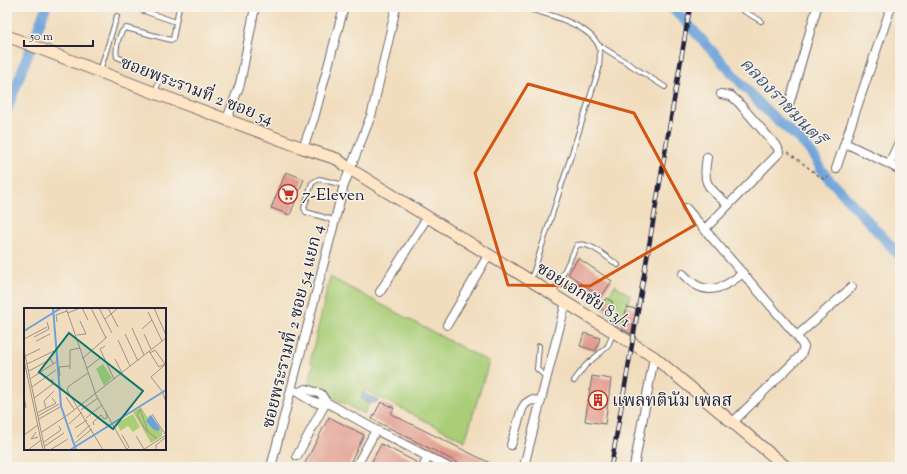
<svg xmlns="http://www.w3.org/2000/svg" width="907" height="474" font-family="'Sorts Mill Goudy','Noto Serif Thai',serif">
<rect width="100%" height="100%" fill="#f7f3e8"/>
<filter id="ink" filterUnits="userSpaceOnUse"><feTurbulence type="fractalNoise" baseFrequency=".025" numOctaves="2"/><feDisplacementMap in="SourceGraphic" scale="8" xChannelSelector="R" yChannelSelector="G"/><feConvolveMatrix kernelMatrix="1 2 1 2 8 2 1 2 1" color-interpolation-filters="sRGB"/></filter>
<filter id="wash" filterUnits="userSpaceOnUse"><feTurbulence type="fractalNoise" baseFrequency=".012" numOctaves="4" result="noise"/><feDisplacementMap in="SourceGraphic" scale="16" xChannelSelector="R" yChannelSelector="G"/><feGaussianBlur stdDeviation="0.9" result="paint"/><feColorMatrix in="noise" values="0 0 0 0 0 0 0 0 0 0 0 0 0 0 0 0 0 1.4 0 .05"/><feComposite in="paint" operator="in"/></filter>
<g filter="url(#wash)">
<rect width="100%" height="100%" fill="#f1ddbd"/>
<path fill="#a9ce77" stroke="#667859" d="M330 277 489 362 465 441 365 390 361 398 369 403 364 414 308 384 314 364 310 362Z
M615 285 630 295 623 323 606 312 613 302 606 298Z"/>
<path fill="#6ca2d9" stroke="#47628a" d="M363 393 378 400 376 403 373 402 371 404 361 398Z"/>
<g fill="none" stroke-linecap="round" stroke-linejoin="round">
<path stroke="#6ca2d9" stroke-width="10" d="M672 7C703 40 732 74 763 107 783 128 810 142 821 170L900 256
M7 110 46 7"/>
</g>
<g id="blocks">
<path fill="#e29b90" d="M286 172 304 179 290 215 271 208Z
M578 258 612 281 601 297 568 274Z
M606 298 613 302 606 312 599 307Z
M627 307 636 309 631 334 622 329Z
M584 333 600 338 596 351 580 346Z
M592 376 611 379 605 424 585 421Z
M381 402 394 408 391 414 498 467H466L372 419Z
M329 417 364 435 348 467H303Z
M381 444 416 462 413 467H369Z"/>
</g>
</g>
<g filter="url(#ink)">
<use href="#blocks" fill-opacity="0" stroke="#6a6368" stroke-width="1"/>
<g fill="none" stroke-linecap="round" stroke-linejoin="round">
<defs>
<path id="lane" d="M521 7C542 12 591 24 599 47 601 54 599 62 599 69L531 280
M737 7 761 21
M141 10 176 22
M599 45 665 87
M100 71 117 16
M155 92 160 79 159 74 117 57C115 49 119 31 126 28L171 40 173 39 179 7
M333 225 330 219 306 212 304 208 312 183 319 179 344 185
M553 294 577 245C590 241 607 258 618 265
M539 346 537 369 546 377
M574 381 585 366 608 346 613 333"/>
<path id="street" d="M788 108 817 7
M227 119 240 84 255 7
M845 143 889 164 900 140
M303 148 314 118 344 7
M707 157C702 186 708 186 728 205
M889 164 900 170
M836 169 891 7
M686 208 797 336 804 347 801 355 733 422
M705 229 779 153 778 148 738 102 731 96 721 94
M683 274C703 297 721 291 743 273
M380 292 428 216
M447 325 489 254
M797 336 852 287
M295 391 310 400 318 403 326 402
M299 392 306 389 321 394 326 402 376 430 448 467
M511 445 522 409 525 404 531 400 541 401
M297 456 326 402
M525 462 566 302
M271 467 344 185 372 113 396 7
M356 467 376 430
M423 467 428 457
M634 467 654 357"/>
<path id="secondary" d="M7 36 155 93 303 148 337 159 350 169 654 357 786 467"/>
</defs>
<use href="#lane" stroke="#6a6368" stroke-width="6"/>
<use href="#street" stroke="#6a6368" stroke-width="10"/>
<use href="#secondary" stroke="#6a6368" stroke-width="13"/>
<path stroke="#6a6368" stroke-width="1.5" stroke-dasharray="3 3" stroke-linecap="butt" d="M788 152 823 179H826L831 174"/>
<use href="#lane" stroke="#fff" stroke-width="4"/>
<use href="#street" stroke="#fff" stroke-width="8"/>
<use href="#secondary" stroke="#fee5c5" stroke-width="11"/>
<defs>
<path id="rail" d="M611 467 690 7"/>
</defs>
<use href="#rail" stroke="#22223b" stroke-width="4.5"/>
<use href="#rail" stroke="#f7f3e8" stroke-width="3" stroke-dasharray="9" stroke-linecap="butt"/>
</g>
</g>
<path fill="none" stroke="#d45411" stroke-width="3" stroke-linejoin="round" d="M528 84 634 113 695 225 590 286 508 285 475 173Z"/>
<defs>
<symbol id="supermarket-ring" viewBox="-11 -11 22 22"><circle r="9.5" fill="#f7f3e8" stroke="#c8321e" stroke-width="1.5"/><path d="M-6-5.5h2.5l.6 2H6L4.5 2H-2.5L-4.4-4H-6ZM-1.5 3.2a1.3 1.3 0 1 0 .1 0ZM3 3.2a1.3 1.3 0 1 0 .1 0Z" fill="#c8321e"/></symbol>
<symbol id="building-ring" viewBox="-11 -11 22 22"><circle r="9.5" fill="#f7f3e8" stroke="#c8321e" stroke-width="1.5"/><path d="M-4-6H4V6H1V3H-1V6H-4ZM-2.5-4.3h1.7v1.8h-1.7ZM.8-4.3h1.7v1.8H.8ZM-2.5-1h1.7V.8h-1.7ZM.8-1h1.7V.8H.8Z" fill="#c8321e"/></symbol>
</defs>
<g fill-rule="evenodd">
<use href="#supermarket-ring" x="277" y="183" width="22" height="22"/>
<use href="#building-ring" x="587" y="389" width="22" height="22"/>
</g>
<g text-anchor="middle" stroke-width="3" stroke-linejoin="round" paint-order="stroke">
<g font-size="17" fill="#22223b" stroke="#f7f3e8">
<text transform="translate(197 90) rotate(21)" y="6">ซอยพระรามที่ 2 ซอย 54</text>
<text transform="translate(584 294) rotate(32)" y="6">ซอยเอกชัย 83/1</text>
<text transform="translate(292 326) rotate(-76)" y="6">ซอยพระรามที่ 2 ซอย 54 แยก 4</text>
</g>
<g font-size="17" fill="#22223b" stroke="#f7f3e8" text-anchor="start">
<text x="302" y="200">7-Eleven</text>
<text x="612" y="406">แพลทตินัม เพลส</text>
</g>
<g font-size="18" font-style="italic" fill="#40557a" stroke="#f7f3e8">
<text transform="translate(783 101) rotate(46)" y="6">คลองราชมนตรี</text>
</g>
</g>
<g transform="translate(24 308)">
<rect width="142" height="142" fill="#f1ddbd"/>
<path d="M79 56 88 70 80 78 72 61ZM117 99 123 109 127 107 138 123V128L127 135 109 104ZM109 106 116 119 109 124 104 118 96 123 93 115Z" fill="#a9ce77"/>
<path d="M127 107 136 120 134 123 129 121 122 113Z" fill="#6ca2d9"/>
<path fill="none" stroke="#6ca2d9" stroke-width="2" d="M29 0 37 98 52 142M0 23 37 0M46 142 142 82"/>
<path fill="none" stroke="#9e9289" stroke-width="1" d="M42 0 72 87 103 142M58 0 64 12M67 0 82 30M75 0 88 25M84 0 94 19M130 0 142 27M124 4 138 33M44 5 56 0M81 11 94 0M33 14 32 7 43 3M108 20 120 47M118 21 128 12M101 26 114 53M120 26 127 41M53 27 62 26 56 13M10 29 25 21 23 14M0 31 23 19M94 32 106 58M12 33 26 26M81 38 76 41 90 71M0 42 21 142M125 43 135 59 141 56 131 42 126 45M1 48 16 41M58 51 83 29M91 51 98 65M0 52 19 142M3 56 30 43M142 56 127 69 138 83 142 94M46 61V42L56 40M62 61 76 50M5 63 27 51 29 56M64 65 45 78 43 82 79 142M36 68 35 59 46 58M6 71 32 54M8 79 32 62M0 88 2 100M42 89 50 101M10 90 29 76 28 71M22 100 20 93 30 83M57 102 74 90M13 105 32 95 28 90M128 106 141 126M14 108 35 96M62 110 78 97M15 111 36 99M45 116 58 104M70 117 69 114 77 107 80 111 83 110 82 104M51 120 63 112M12 124 7 131 14 129M18 124 45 106 142 30M124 124 116 101 113 107 121 121 133 131M0 127 14 117M98 127 105 139 103 141M112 128 120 141M53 129 66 117M20 134 37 122 35 118M51 135 68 121M21 138 40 125M4 142 17 132M26 142 44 131M119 142 142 127M132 142V137L142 129"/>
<path fill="#0f766e" fill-opacity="0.15" stroke="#0f766e" stroke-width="2" d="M45 25 119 83 89 121 15 64Z"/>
<rect width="142" height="142" fill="none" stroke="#22223b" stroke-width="2"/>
</g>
<rect width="907" height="474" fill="none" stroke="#f7f3e8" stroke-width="24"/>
<path d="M24 40v6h69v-6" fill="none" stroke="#22223b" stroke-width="2"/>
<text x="30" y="40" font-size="12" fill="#22223b" stroke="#f7f3e8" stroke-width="3" paint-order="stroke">50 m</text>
</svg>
